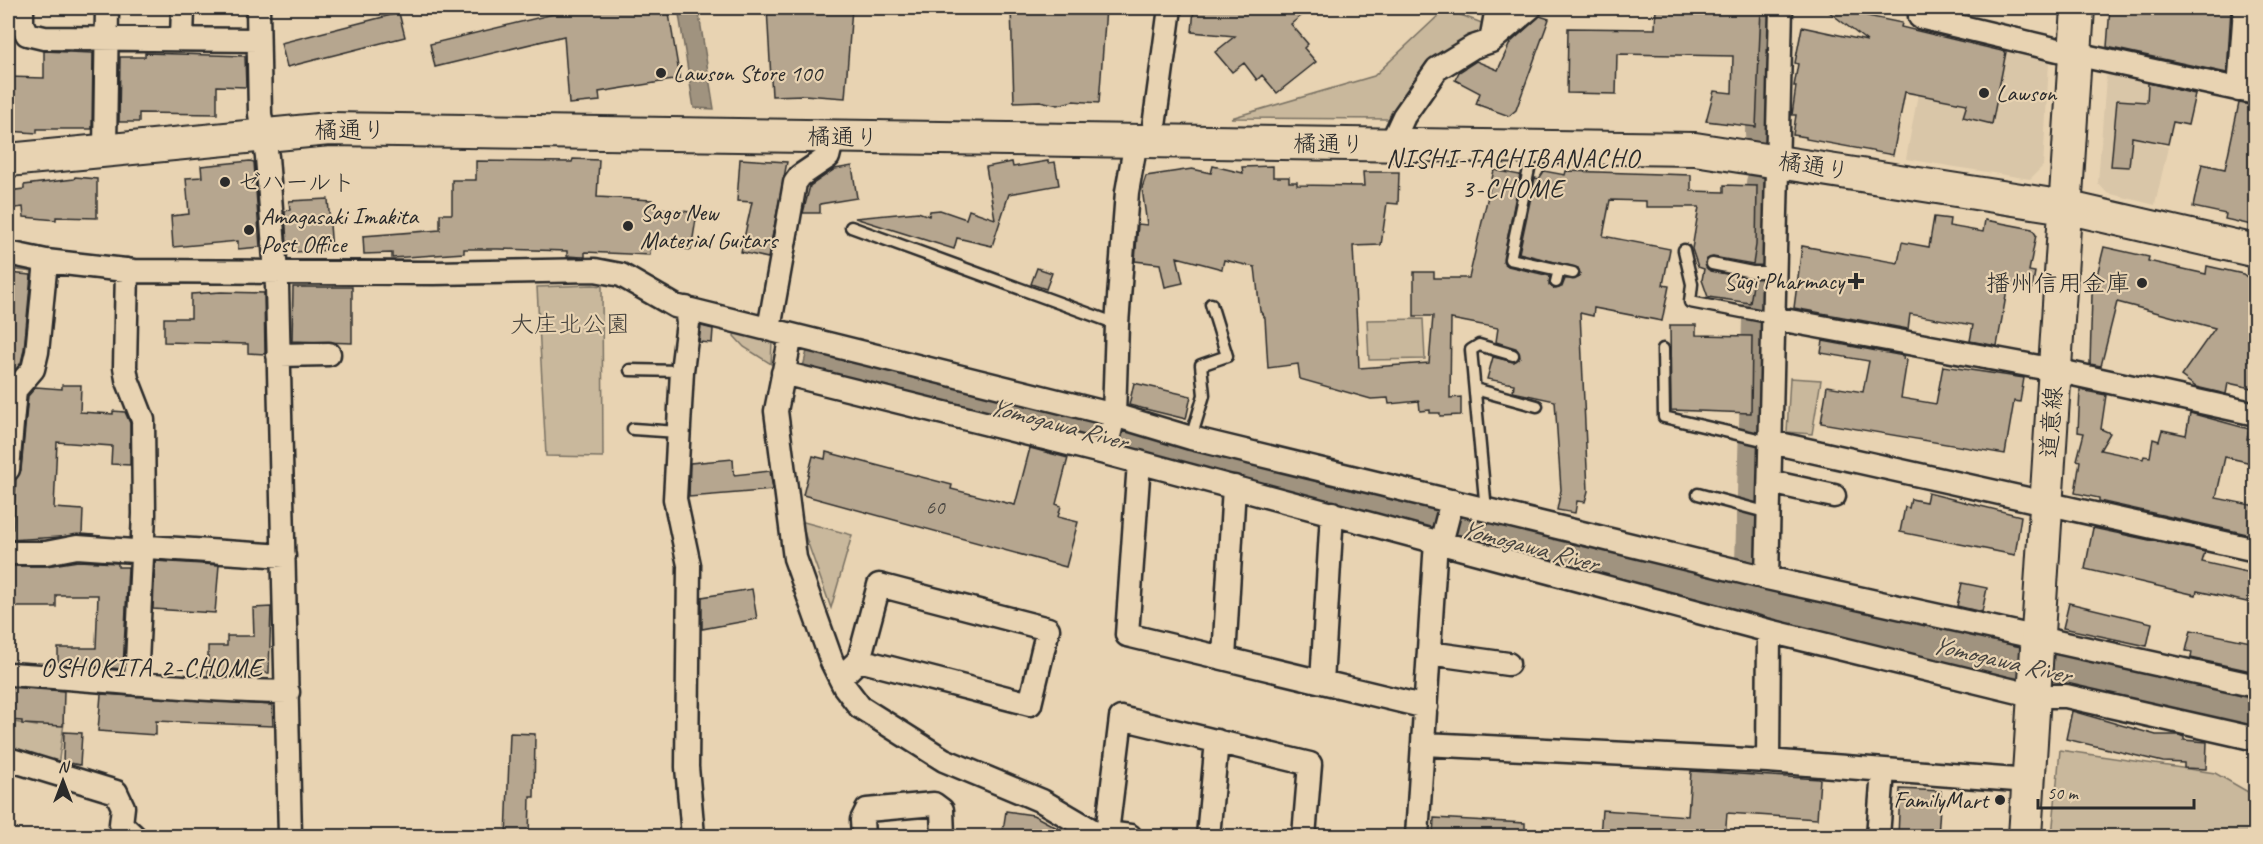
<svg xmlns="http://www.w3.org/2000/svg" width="2263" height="844" font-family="Caveat,'Klee One',sans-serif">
<rect width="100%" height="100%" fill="#e8d3b2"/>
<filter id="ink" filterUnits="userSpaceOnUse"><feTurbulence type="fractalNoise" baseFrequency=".0167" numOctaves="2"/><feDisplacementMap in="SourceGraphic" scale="12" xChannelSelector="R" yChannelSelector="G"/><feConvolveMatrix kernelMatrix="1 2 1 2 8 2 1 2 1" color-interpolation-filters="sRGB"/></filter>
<g filter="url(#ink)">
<path fill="#d9c6a8" d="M1979 42 2043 56 2049 63 2043 166 2030 179 1906 159 1918 94 1965 104Z
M2111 71 2168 84 2155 143 2168 147 2155 205 2107 193 2098 183 2106 77Z"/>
<path fill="#c9b89c" stroke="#7a7264" stroke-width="1.5" d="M1453 12 1487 25 1484 38 1395 119 1231 118 1374 76 1439 15Z
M593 285 602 286 603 457 546 456 537 287Z
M1423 319 1425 359 1369 360 1367 320Z
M736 328 763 336 772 342 771 364 744 347 734 336Z
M1790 378 1821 380 1812 434 1787 432Z
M800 521 852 535 831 608Z
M8 721 37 726V722L64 723 58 766 8 752Z
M2060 750 2215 773 2255 796V836H2052Z"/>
<path fill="#a0937f" stroke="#71695d" stroke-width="1.5" d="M678 8H698L714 109 694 108Z
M8 264 55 272 265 279 267 284H139L8 269Z
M808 347 1754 585 2012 645 2068 653 2232 693 2255 701V733L2066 683 2010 677 1853 640 1162 457 803 367Z"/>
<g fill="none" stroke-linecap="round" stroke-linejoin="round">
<path stroke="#a0937f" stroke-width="38" d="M1764 134 1766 8
M1754 563 1765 183"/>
</g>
<path fill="#b6a68f" stroke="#2b2b2b" stroke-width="1.5" d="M562 8H668L680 79 599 92 600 101 569 104 564 36 435 67 430 44 562 12Z
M767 8H852L845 98 804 95 772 96Z
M1011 8H1106L1099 103 1073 101 1058 105 1040 101 1014 102Z
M1194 8H1311L1291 24 1308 44 1304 48 1316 62 1277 93 1262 75 1257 80 1244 63 1232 72 1215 52 1235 36 1192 32Z
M1656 8H1761L1756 127 1706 121 1714 91 1732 93 1733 56 1617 54 1616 94 1567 93 1568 28 1655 29Z
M1824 8H1867V16L1902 23 1901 27 2006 52 1992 124 1963 117 1967 104 1905 92 1893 155 1806 139V137L1793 135 1796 115H1792L1796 86H1794L1798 64 1795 63 1802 27 1867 41Z
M2110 8 2231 9 2227 73 2107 47Z
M399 13 405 37 287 67 281 43Z
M1540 16 1549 19 1516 110 1509 116 1476 104 1480 93 1455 80 1459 72 1476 61 1498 70 1510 43Z
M44 51 93 53 92 129H37V133L8 131V77L44 78Z
M145 53 245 56 246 87 217 86V114L139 113V122H119L120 57H145Z
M2148 83 2195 94 2188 125 2173 122 2168 144 2132 137 2129 167 2111 166 2117 100 2147 102Z
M2239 103 2256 106V226L2225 219 2226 214 2193 207 2202 164 2225 169Z
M573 159 599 160 597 197 652 200V207L697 213 691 250 651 244 650 255 585 252V257H582L567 256V251L498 249H464V253L392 258V253L364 254 363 236 440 230V214H452V180H476V161L572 162Z
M740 159 787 162 768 258 741 252 752 202 737 201Z
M250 161 254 162 260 247 238 249V241L173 247 171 216 189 214 186 178 202 177 201 166Z
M1048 161V163L1055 162 1059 185 1009 194 992 246 957 238 954 249 855 218 918 212 929 216 930 211 940 210 966 219 969 210 995 219 986 167 1012 162 1013 167Z
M852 166 857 198 820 204V213H803L810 186 835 169Z
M1213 166 1243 173 1242 167 1273 166V177H1289V182H1297V185L1364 186 1363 172H1399L1398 204 1387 203 1381 245 1353 246 1359 368 1429 363 1433 316H1414V272H1434V278H1469L1494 170 1520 175 1503 262 1508 266 1550 276 1549 285 1555 289 1562 287 1565 279 1578 278 1580 274 1578 268 1519 253 1535 178 1539 179 1544 171 1565 175 1566 171 1691 175V191L1724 192V185L1757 186 1756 245 1753 264 1713 257 1707 259 1705 263 1710 271 1754 279 1750 303 1708 297 1702 280 1704 269 1698 267 1692 249 1699 207H1646V201L1610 200 1603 236 1670 249 1663 285 1669 286 1662 321 1594 308 1593 316 1580 313 1588 491 1585 502 1577 501 1575 513 1557 510 1561 490 1555 401 1513 392 1514 384 1487 379 1493 357 1514 362 1520 357 1516 348 1496 342 1498 328 1451 319 1450 398 1461 397V415L1440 416V413H1430V410L1420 411 1419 401 1389 404 1388 398 1371 399 1300 379 1298 364 1268 368 1265 318 1260 311 1255 267 1224 260 1222 269 1177 257 1183 283 1165 287 1160 264 1135 261 1138 224 1147 225 1142 188 1146 176 1192 169 1211 173Z
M75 177 97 179V218L56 217V220L24 217 23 207 8 209V191L24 189V185L74 179Z
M328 199 332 250 293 252 292 245H287L285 211 290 210 289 201Z
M1934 217 1950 219 1949 226 1983 232 1985 220 2032 229 2036 235 2029 271 2035 272 2032 289 2008 285 1997 346 1970 341 1973 325 1910 314 1908 329 1794 308 1802 246 1898 263 1902 242 1929 247Z
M2104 247 2149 257 2148 261 2206 274 2207 266 2243 274 2252 281 2249 285 2256 290V389L2228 383 2226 394 2196 387 2181 376 2215 328 2117 302 2101 366 2090 364 2092 295Z
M1037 268 1052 273 1046 289 1031 284Z
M8 273 31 275 24 350 21 363 8 378Z
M293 287H352V343L292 341Z
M221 292 264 293 265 354 248 353V344L164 342V318H191V294Z
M1670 325H1696V335L1752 336 1751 413 1671 410Z
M701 326 713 329 712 343 699 342Z
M1823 341 1904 356 1903 359 1907 360 1901 398 1936 404 1943 366 2024 378 2020 402 2014 401 2005 454 1821 423 1827 386 1863 392 1869 361 1821 353Z
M1134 383 1191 396 1186 419 1129 405Z
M62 385H81L80 412 113 414V411L125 412 130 423V465L111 464 112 446 57 442 54 508 83 510 82 534 94 535 9 540V529H13L16 480 21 470 28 396 36 387 62 389Z
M2080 390 2106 395 2101 429 2110 433 2100 450 2143 459 2144 456 2150 457 2153 439 2159 441 2162 430 2186 435 2190 413 2249 429 2247 439 2256 440V464L2225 457 2216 498 2256 506V536L2099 501V498L2075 493 2080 461 2077 460 2084 433 2078 432Z
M1030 448 1068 458 1056 504 1061 506 1058 517 1078 522 1066 567 803 495 813 456 825 459 826 452 952 485 951 489 1015 505Z
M733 459 734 475 770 471 773 490 689 497 690 463Z
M1928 493 2021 516 2015 555 1900 532 1905 507 1909 508 1911 499 1926 502Z
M2093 528 2205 552 2202 562 2256 574V604L2197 591 2196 595 2085 569Z
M78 561 118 563V567H128L123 669 58 664V648H96L98 595H56V607H8V566H46Z
M155 561 219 565 215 613 153 609Z
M1962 583 1987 588 1982 612 1957 606Z
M752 589 757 619 702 629V597Z
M2069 603 2152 623 2147 646 2063 628Z
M271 607 269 673H255V678L208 675V646H227V636H254L253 608Z
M2191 630 2256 643V672L2191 658 2192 652 2186 651Z
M8 687 64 691 63 726 22 724V721L8 720Z
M101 694 272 705 273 726 156 721V735L98 731Z
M2072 711 2156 735H2179L2184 737V740L2207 742 2206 769 2184 768V763L2163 762 2066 739Z
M64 732 82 733 80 765 63 762Z
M510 733 535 734 534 797H530L529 837H506Z
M1691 771 1820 779 1817 819 1727 813 1725 837H1600L1602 810 1688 816Z
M1900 789 1941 791 1938 837H1898Z
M1006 811 1033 815 1074 837H1002Z
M1434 818 1525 823V837H1433Z"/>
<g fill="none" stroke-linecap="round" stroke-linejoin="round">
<defs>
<path id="lane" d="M1533 150 1510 259 1573 273
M851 227 1117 324
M1684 250 1692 284 1690 302 1773 318
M1712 264 1752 272H1774
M1556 282 1559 270
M1663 349 1664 417 1771 442
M630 370 682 371
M1475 389 1537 406
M633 429 678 432
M1191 438 1204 395 1201 365 1227 356 1211 304
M1698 494 1769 513
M1486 510 1471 350 1479 345 1513 355"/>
<path id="street" d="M22 8V24L27 34 44 38 258 40
M258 8 260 114 267 157 277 286 290 836
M1920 8V17L2075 54 2256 93
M182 38 183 8
M1491 41 1497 8
M2239 90 2245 8
M1152 141 1170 8
M1391 144 1404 116 1437 69 1473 47 1491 41 1530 8
M105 149 107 8
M8 253 46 261 134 271 434 273 595 270 621 275 675 306 1114 415 1191 438 1767 578 2256 686
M127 270 125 367 127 379 143 420 144 514 136 684
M686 308 688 323 682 371 675 499 689 565 687 767 693 836
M1773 318 2055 370 2256 414
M769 329 795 183 800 176 828 157 833 137
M791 335 776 411 795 558 832 662 844 686 860 707 944 760 1042 801 1093 831 1107 833V836
M278 355 329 354
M783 373 1105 453 1769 631 2035 696H2066L2256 739
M1771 442 2256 550
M1105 453 1114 415 1117 324 1127 192 1136 141
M1139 462 1127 635 1426 707
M8 469 15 390 33 369 37 352 46 261
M1770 482 1834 496
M1441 543 1452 501
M8 553H46L77 547 134 551 148 547 284 556
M1767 578 1781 8
M1429 653 1508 664
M1224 658 1234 487
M8 674C101 679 194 691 288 692
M840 678 859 660 879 585 1048 629 1030 704 859 660
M1322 682 1332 513
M1424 744 1768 761 2029 781
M8 759 116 792 123 807 121 824 134 836
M1768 761 1769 631
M863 836 862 820 867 810 934 804 942 810 943 836
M1130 836 1107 833 1121 718 1310 764 1304 836
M1208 836 1217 741
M1417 836 1436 541
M1878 836 1883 771"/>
<path id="secondary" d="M8 160 329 129 1695 149 2065 207 2256 251
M2025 836 2078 8"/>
</defs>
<use href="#lane" stroke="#2b2b2b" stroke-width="15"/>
<use href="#street" stroke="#2b2b2b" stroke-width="27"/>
<use href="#secondary" stroke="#2b2b2b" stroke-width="36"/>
<use href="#lane" stroke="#e8d3b2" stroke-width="10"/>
<use href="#street" stroke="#e8d3b2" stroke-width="22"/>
<use href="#secondary" stroke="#e8d3b2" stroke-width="32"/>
</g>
</g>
<g fill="#2b2b2b" stroke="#e8d3b2" stroke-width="2">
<circle cx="661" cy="73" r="6"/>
<circle cx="1984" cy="93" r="6"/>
<circle cx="225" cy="182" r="6"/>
<circle cx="628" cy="226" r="6"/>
<circle cx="249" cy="230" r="6"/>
<path d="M1853 272h6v6h6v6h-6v6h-6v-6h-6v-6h6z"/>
<circle cx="2142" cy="283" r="6"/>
<circle cx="2000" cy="800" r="6"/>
</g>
<g text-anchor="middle" stroke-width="4.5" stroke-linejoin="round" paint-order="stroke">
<g font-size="21" fill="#4e4a44">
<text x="935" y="514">60</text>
</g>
<g font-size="24" fill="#2b2b2b" stroke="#e8d3b2" text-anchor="start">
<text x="673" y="81">Lawson Store 100</text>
<text x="1996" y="101">Lawson</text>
<text x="237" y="190">ゼハールト</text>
<text x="640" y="220">Sago New<tspan x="640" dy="28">Material Guitars</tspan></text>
<text x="261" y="224">Amagasaki Imakita<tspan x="261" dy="28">Post Office</tspan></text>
<text x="1844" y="289" text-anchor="end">Sugi Pharmacy</text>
<text x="2130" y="291" text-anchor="end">播州信用金庫</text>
<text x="1988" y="808" text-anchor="end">FamilyMart</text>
</g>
<g font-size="24" fill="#2b2b2b" stroke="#e8d3b2">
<text x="350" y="138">橘通り</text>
<text transform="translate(843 137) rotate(1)" y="8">橘通り</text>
<text transform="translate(1329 144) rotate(1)" y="8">橘通り</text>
<text transform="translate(1814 166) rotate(9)" y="8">橘通り</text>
<text transform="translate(2051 422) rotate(-86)" y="8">道意線</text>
</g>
<g font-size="24" fill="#43403c" stroke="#e8d3b2">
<text x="570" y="332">大庄北公園</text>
</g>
<g font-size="26" letter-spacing="1.5" fill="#2b2b2b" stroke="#e8d3b2">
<text x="1513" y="167">NISHI-TACHIBANACHO<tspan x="1513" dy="30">3-CHOME</tspan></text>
<text x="152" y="676">OSHOKITA 2-CHOME</text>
</g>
<g font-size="26" font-style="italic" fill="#484540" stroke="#e8d3b2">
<text transform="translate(1058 423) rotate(15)" y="9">Yomogawa River</text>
<text transform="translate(1529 545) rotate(15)" y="9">Yomogawa River</text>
<text transform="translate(2001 659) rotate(13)" y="9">Yomogawa River</text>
</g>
</g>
<rect width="2263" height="844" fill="none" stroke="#e8d3b2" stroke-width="30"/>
<rect x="15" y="15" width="2233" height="814" fill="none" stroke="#2b2b2b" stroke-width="2" filter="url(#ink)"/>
<g transform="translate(63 781)" stroke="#e8d3b2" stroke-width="4.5" paint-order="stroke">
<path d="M0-4.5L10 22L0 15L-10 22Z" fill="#2b2b2b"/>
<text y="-9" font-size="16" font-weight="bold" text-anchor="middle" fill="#2b2b2b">N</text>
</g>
<path d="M2038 799v9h156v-9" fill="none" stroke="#2b2b2b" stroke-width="3"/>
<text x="2047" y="799" font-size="18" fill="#2b2b2b" stroke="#e8d3b2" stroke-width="4.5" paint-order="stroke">50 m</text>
</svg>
